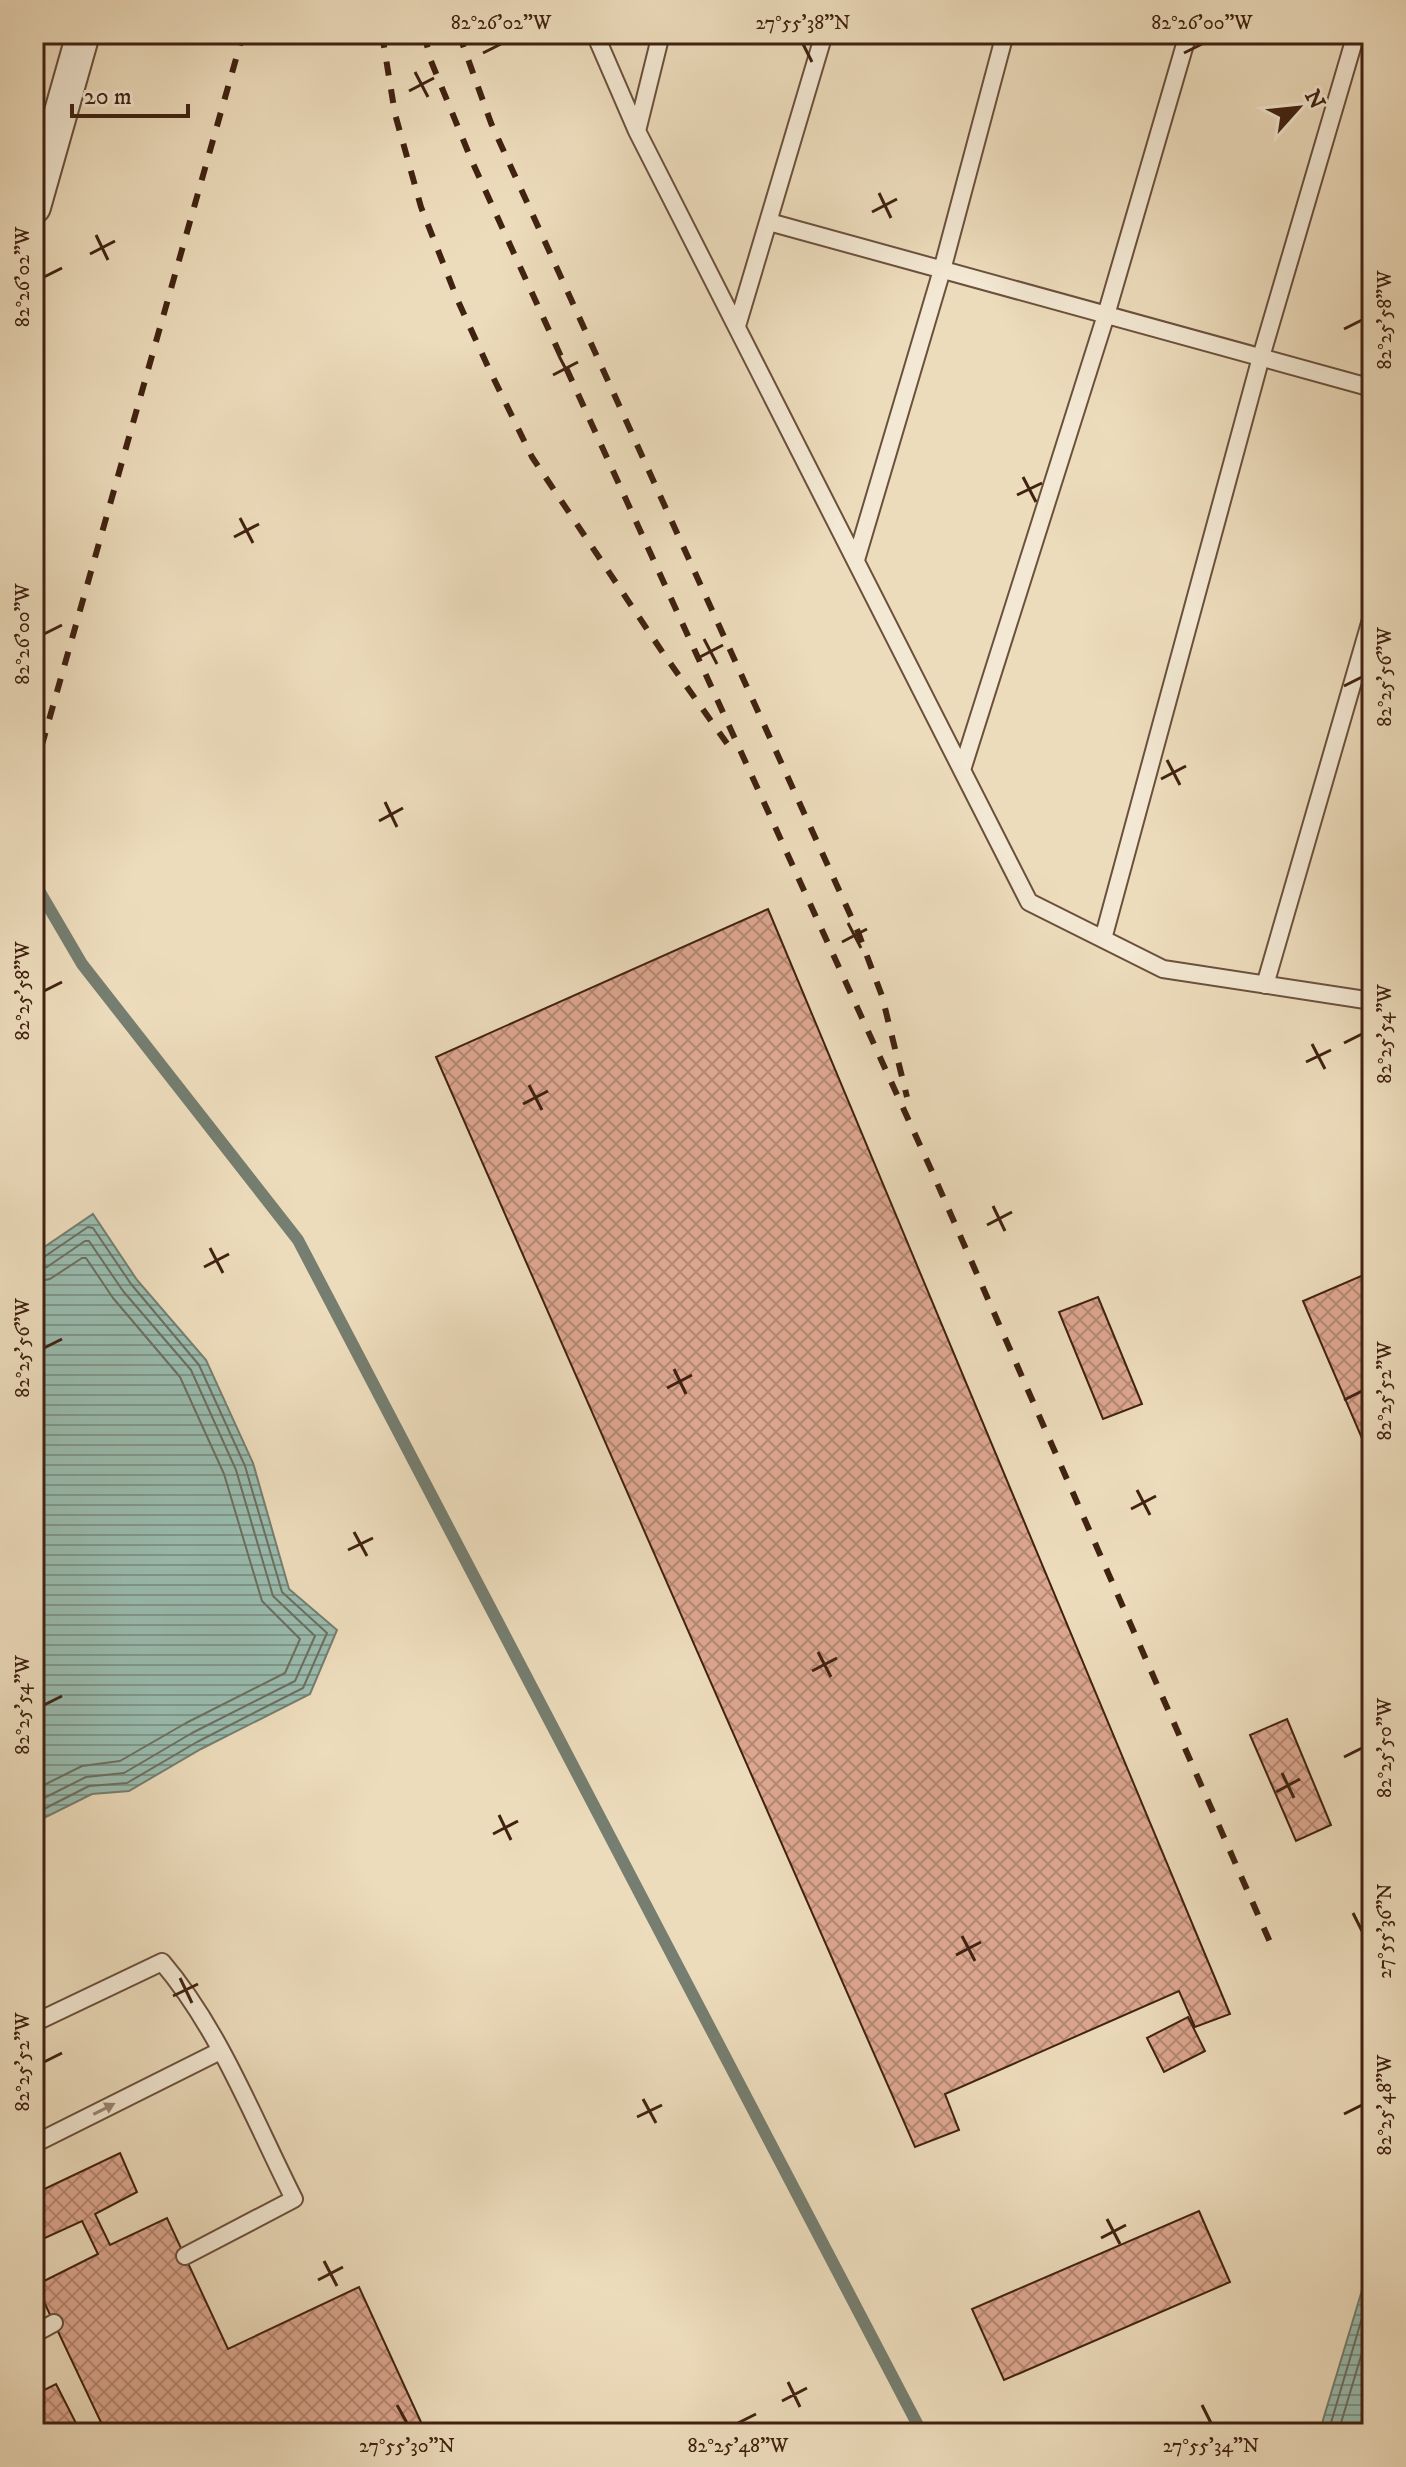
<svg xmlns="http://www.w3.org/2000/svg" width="1406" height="2467" font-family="'IM FELL DW Pica',serif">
<defs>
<pattern id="water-rules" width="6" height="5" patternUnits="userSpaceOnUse" patternTransform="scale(2)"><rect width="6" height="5" fill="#99bcaf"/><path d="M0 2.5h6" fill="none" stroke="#7e988d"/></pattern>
<pattern id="building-cross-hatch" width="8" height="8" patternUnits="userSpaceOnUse" patternTransform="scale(2)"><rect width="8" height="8" fill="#dea790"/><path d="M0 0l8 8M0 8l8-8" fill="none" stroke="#b58874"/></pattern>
</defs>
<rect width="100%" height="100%" fill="#eddcbc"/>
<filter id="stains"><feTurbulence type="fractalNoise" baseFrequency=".0025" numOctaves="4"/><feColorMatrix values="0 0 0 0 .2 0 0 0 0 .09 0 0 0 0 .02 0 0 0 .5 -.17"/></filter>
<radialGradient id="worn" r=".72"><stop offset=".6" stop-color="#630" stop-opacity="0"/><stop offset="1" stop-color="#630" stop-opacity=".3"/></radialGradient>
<path fill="url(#water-rules)" stroke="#757e70" stroke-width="2" d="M93 1214 137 1280 206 1360 253 1463 289 1589 337 1630 310 1694 201 1749 129 1791 92 1794 34 1823V1254Z
M1372 2257V2433H1320L1323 2420Z"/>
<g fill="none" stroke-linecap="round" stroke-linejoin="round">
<path stroke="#6c6f60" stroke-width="2" d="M34 1260 41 1259 88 1227 93 1228 131 1284 199 1365 245 1466 282 1592 327 1633 303 1688 197 1742 127 1783 89 1786 34 1814
M34 1270 47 1267 85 1241H89L123 1291 191 1370 236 1470 273 1596 315 1636 295 1681 192 1733 124 1773 86 1777 34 1803
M34 1282 50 1279 82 1258H86L113 1298 180 1377 224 1474 262 1601 300 1639 285 1673 186 1723 120 1761 82 1766 34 1790
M1328 2433 1372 2284
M1338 2433 1372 2319"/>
<path stroke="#757e70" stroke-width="12" d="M34 882 82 964 298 1240 922 2433"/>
</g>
<path fill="url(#building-cross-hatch)" stroke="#402211" stroke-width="2" d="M768 909 1230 2014 1195 2027 1179 1991 945 2094 959 2130 915 2147 436 1057Z
M1368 1273 1372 1283V1440L1364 1443 1303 1301Z
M1098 1297 1142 1404 1103 1419 1059 1312Z
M1287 1719 1331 1825 1296 1841 1250 1735Z
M1188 2017 1205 2051 1164 2072 1147 2038Z
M120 2153 137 2192 95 2214 110 2245 167 2218 228 2349 359 2287 426 2433H106L36 2285 98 2254 82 2221 34 2243V2194Z
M1199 2211 1230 2282 1004 2380 972 2309Z
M56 2384 81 2433H34V2395Z"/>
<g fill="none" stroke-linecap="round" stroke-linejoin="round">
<defs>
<path id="lane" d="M595 34 637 131
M661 34 637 131 1029 902 1163 969 1372 1001
M769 222 1372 388
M737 326 824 34
M856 560 942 270 1005 34
M962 770 1106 315 1188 34
M1103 939 1261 357 1356 34
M1265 985 1372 616
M34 2023 162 1962C220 2030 254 2120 294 2199L185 2256
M34 2144 220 2051
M34 2334 54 2323"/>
<path id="street" d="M34 207 83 34"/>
</defs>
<use href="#lane" stroke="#6b503c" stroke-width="20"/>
<use href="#street" stroke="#6b503c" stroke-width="36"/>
<use href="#lane" stroke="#f3e8d3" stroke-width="16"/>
<use href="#street" stroke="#f3e8d3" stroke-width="32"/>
<path stroke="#402211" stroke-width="6" stroke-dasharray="14 14" stroke-linecap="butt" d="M382 34 395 114 421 207 458 301 490 371 532 457 663 653 733 752
M424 34 431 61 471 159 934 1176 1273 1949
M459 34 491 123 858 932 882 996 907 1097
M34 773 243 34"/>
</g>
<defs><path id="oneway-solid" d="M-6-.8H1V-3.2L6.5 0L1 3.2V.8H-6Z" transform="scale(2)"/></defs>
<use fill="#9a8572" href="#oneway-solid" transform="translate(104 2109) rotate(-27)"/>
<path fill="none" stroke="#402211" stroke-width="3" d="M803 44 812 62M483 53 501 44M1184 53 1202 44M415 72 428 97M409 91 434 78M879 193 891 218M872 212 897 199M96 235 108 260M90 254 115 241M44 277 62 268M1344 329 1362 320M559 356 572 381M553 375 578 362M1023 477 1036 502M1017 495 1042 483M240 518 253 543M234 537 259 524M44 634 62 625M704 639 717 664M698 658 723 645M1344 686 1362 677M1167 760 1180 785M1161 779 1186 766M385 802 397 827M379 821 403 808M848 923 861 948M842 942 867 929M44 991 62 982M1344 1043 1362 1034M1312 1044 1325 1069M1306 1062 1331 1050M529 1085 542 1110M523 1104 548 1091M993 1206 1005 1231M987 1225 1012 1212M210 1248 223 1273M204 1267 229 1254M44 1348 62 1339M674 1369 686 1394M667 1388 692 1375M1344 1400 1362 1391M1137 1490 1150 1515M1131 1509 1156 1496M354 1532 367 1556M348 1550 373 1538M818 1652 831 1677M812 1671 837 1658M44 1705 62 1696M1344 1757 1362 1748M1282 1773 1294 1798M1276 1792 1300 1779M499 1815 511 1840M493 1834 518 1821M1353 1913 1362 1931M962 1936 975 1961M956 1955 981 1942M180 1978 192 2003M173 1996 198 1984M44 2062 62 2053M643 2099 656 2123M1344 2114 1362 2105M637 2117 662 2105M1107 2219 1120 2244M1101 2238 1126 2225M324 2261 337 2286M318 2280 343 2267M788 2382 800 2407M782 2401 807 2388M397 2405 407 2423M1202 2405 1211 2423M738 2423 756 2414"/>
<rect width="1406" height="2467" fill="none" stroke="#eddcbc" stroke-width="88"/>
<g transform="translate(1298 108) rotate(63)" stroke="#f3e8d3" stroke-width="6" paint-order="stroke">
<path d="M0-6L14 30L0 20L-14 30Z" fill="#402211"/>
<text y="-12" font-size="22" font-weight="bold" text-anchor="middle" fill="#402211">N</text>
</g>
<path d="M72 104v12h116v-12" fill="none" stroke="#402211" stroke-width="4"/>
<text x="84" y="104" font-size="24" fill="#402211" stroke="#f3e8d3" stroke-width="6" paint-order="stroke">20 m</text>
<rect x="44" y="44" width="1318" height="2379" fill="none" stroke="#402211" stroke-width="3"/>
<g font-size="20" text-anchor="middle" fill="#402211">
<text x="501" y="29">82°26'02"W</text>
<text x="803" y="29">27°55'38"N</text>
<text x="1202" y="29">82°26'00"W</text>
<text transform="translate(22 277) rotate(-90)" y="7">82°26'02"W</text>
<text transform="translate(1384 320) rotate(-90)" y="7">82°25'58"W</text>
<text transform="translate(22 634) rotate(-90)" y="7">82°26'00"W</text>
<text transform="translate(1384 677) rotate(-90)" y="7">82°25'56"W</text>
<text transform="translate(22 991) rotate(-90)" y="7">82°25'58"W</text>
<text transform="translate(1384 1034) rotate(-90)" y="7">82°25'54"W</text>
<text transform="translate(22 1348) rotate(-90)" y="7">82°25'56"W</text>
<text transform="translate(1384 1391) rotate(-90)" y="7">82°25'52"W</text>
<text transform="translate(22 1705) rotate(-90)" y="7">82°25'54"W</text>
<text transform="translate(1384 1748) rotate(-90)" y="7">82°25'50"W</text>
<text transform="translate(1384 1931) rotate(-90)" y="7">27°55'36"N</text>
<text transform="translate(22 2062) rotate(-90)" y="7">82°25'52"W</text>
<text transform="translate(1384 2105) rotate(-90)" y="7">82°25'48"W</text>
<text x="407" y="2452">27°55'30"N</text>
<text x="738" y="2452">82°25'48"W</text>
<text x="1211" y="2452">27°55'34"N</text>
</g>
<rect width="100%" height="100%" filter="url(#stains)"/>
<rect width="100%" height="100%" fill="url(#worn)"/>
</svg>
